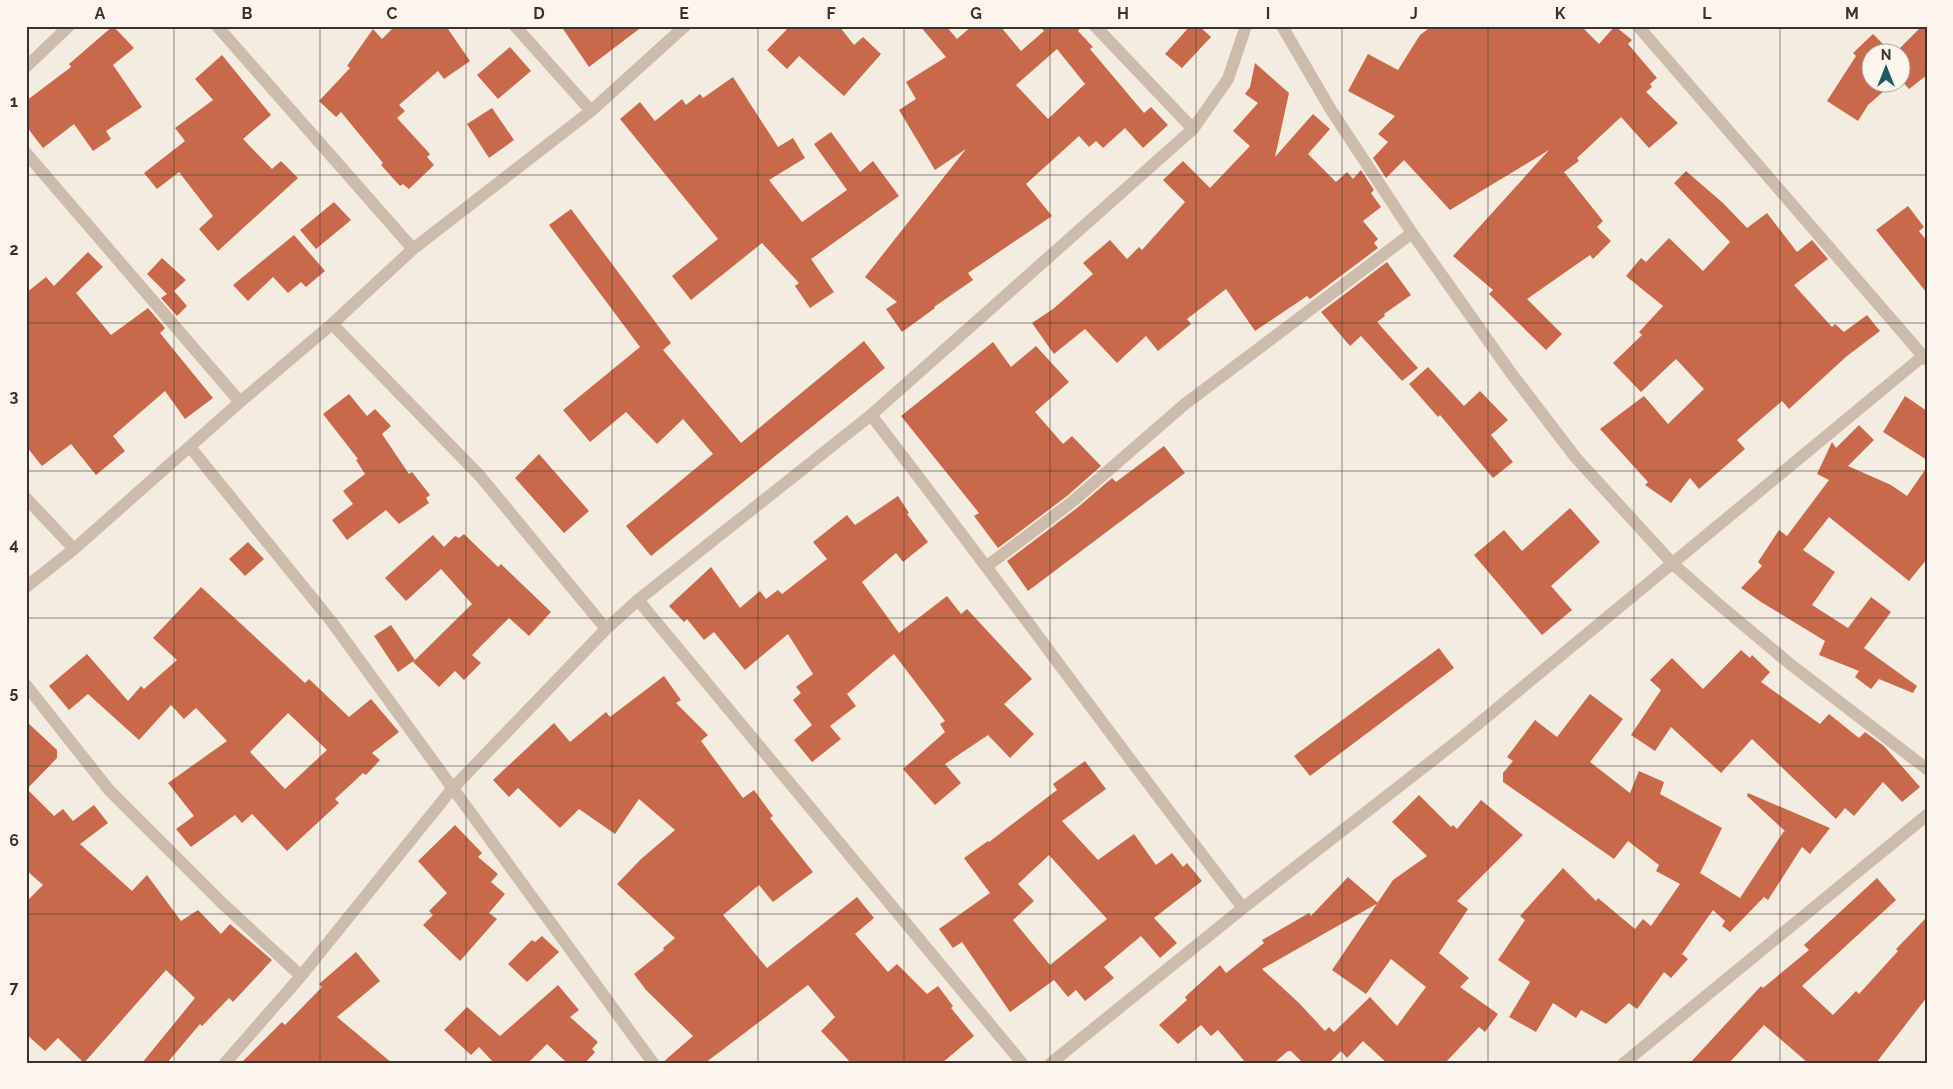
<svg xmlns="http://www.w3.org/2000/svg" width="1953" height="1089" font-family="Raleway,sans-serif">
<rect width="100%" height="100%" fill="#f4ebe1"/>
<path fill="#c8694b" fill-rule="evenodd" d="M113 26 134 48 113 65 142 107 106 131 111 139 93 151 74 124 43 148 26 126V101L71 67 69 64Z
M395 26H446L470 61 444 79 438 71 399 105 405 111 397 118 430 154 427 157 434 165 409 189 403 184 400 186 381 165 383 163 341 112 336 117 319 101 350 68 347 66 373 29 382 39Z
M561 26H643L589 67Z
M790 26H839L854 45 863 37 881 54 844 96 799 56 787 69 767 50Z
M920 26H946L957 39 972 26H1000L1021 51 1044 31 1040 26H1082L1078 31 1093 47 1090 49 1144 113 1151 107 1168 125 1143 148 1125 128 1103 148 1096 141 1089 147 1079 136 1026 184 1052 216 968 273 973 280 934 307 935 308 902 332 886 309 897 302 865 277 966 149 935 170 899 110 916 99 906 82 946 57ZM1057 49 1085 84 1048 119 1016 85Z
M1190 26H1199L1211 37 1182 68 1165 54Z
M1432 26H1581L1599 44 1615 26 1632 40 1628 44 1657 78 1650 84 1652 87 1646 92 1678 123 1649 148 1621 117 1577 158 1579 161 1564 172 1603 221 1597 227 1611 241 1593 259 1590 255 1527 299 1562 334 1546 350 1489 294 1493 290 1453 256 1549 150 1450 210 1404 160 1386 178 1373 158 1388 142 1378 134 1395 116 1348 91 1368 54 1398 70 1420 35Z
M1922 26H1927V75L1909 89 1900 79V52H1896Z
M1873 34 1891 52H1870V82H1894L1868 105 1858 121 1827 101 1856 56 1853 53Z
M510 47 531 71 498 99 477 75Z
M222 55 271 115 243 139 272 169 281 161 298 178 218 251 199 229 213 216 179 172 157 189 144 173 185 141 175 128 213 100 195 79Z
M1255 63 1289 93 1275 157 1313 114 1330 129 1308 154 1336 182 1347 172 1353 179 1361 170 1374 190 1371 193 1381 207 1363 221 1378 239 1374 243 1378 248 1310 299 1307 296 1255 331 1226 289 1187 319 1191 324 1158 351 1146 336 1117 363 1085 329 1054 354 1032 323 1053 309 1093 274 1083 263 1110 240 1127 259 1139 247 1142 250 1185 202 1163 180 1183 161 1210 188 1250 146 1233 131 1258 103 1245 94 1250 87Z
M733 77 778 147 793 138 805 158 769 180 802 222 847 190 814 144 831 132 860 172 873 161 899 196 811 259 834 292 810 308 795 286 799 283 762 243 691 300 672 276 718 239 620 119 640 102 655 121 682 99 686 105 700 94 703 98Z
M492 108 514 140 489 158 467 124Z
M1686 171 1723 203 1747 228 1767 213 1797 252 1812 240 1828 259 1794 285 1832 327 1835 324 1844 332 1867 315 1880 331 1847 356 1789 409 1782 401 1737 440 1745 449 1699 489 1690 478 1671 503 1645 485 1648 482 1600 429 1644 396 1668 424 1704 389 1676 359 1641 392 1613 363 1642 335 1639 332 1663 306 1626 276 1641 258 1646 262 1669 238 1703 271 1730 242 1674 183Z
M334 202 351 220 316 249 300 230Z
M1908 206 1924 227 1919 231 1927 241V293L1876 230Z
M571 209 671 343 663 350 741 443 864 341 885 368 651 556 626 526 713 454 683 419 657 444 626 412 590 442 563 410 640 347 549 225Z
M294 235 325 271 306 287 301 282 288 293 273 277 248 301 233 285Z
M88 252 103 267 76 293 111 335 148 308 165 328 160 333 213 398 185 419 165 391 113 436 125 451 96 475 71 444 42 466 26 446V293L46 277 54 286Z
M162 258 186 280 174 291 187 306 177 316 161 298 167 294 147 274Z
M1387 262 1411 295 1384 314 1385 316 1377 322 1418 368 1402 381 1361 336 1350 346 1321 312Z
M993 342 1011 367 1036 346 1069 382 1035 412 1063 444 1072 436 1101 466 1067 496 998 548 974 516 979 513 901 416Z
M1428 367 1464 406 1480 391 1508 420 1491 435 1513 462 1493 478 1440 415 1438 417 1409 384Z
M349 394 367 416 375 409 391 426 382 434 409 474 412 472 430 495 426 498 429 503 399 524 386 510 347 540 332 520 353 504 343 491 365 474 356 460 358 459 323 414Z
M1905 396 1927 411V460L1883 432Z
M1859 425 1874 440 1848 466 1891 485 1907 496 1927 467V559L1909 581 1829 517 1803 550 1835 572 1812 605 1848 628 1871 597 1891 612 1864 648 1917 686 1913 693 1879 679 1871 689 1855 677 1859 671 1819 655 1825 641 1761 602 1741 588 1762 566 1758 562 1779 530 1787 536 1829 480 1817 474 1832 442 1836 448Z
M1164 446 1185 473 1028 591 1007 561 1077 508 1112 478 1116 482Z
M539 454 589 511 564 533 515 478Z
M898 496 909 513 907 514 928 542 903 562 896 553 862 582 899 633 947 596 961 614 967 609 1032 679 1004 704 1034 734 1010 758 988 735 945 764 961 783 935 805 903 769 945 732 940 724 945 721 894 654 847 694 856 706 830 726 841 739 812 762 794 740 812 725 793 700 801 693 796 687 813 674 788 634 745 670 714 632 704 640 687 619 684 622 669 606 711 567 740 608 760 591 766 599 778 590 782 594 827 559 813 542 847 515 855 525Z
M1570 508 1600 542 1551 586 1572 610 1542 635 1474 555 1504 530 1522 551Z
M464 534 498 567 501 564 551 612 529 636 509 618 472 655 481 663 464 680 455 671 439 687 413 662 472 604 441 569 406 601 385 578 433 535 444 547 455 536 459 538Z
M248 542 264 559 245 576 229 559Z
M201 587 305 683 309 679 349 717 371 699 399 732 372 753 380 760 366 775 363 773 335 799 339 803 287 851 252 814 242 823 235 815 191 847 176 829 194 816 168 783 227 741 196 708 184 719 171 705 139 740 88 694 69 710 49 686 87 654 128 701 141 686 144 689 177 660 153 638ZM288 713 327 750 285 789 250 752Z
M391 625 415 660 398 672 374 636Z
M1439 648 1454 668 1310 776 1294 756Z
M1741 650 1750 658 1752 655 1770 672 1761 682 1820 724 1829 714 1859 738 1865 732 1884 746 1920 787 1902 802 1883 782 1854 816 1845 808 1836 819 1752 739 1721 773 1671 727 1655 751 1631 735 1661 690 1650 680 1672 658 1703 689Z
M664 676 681 700 676 703 708 735 701 741 743 798 754 790 773 816 770 818 813 872 773 902 759 885 723 915 767 968 857 897 874 918 855 934 888 972 897 964 927 994 938 986 953 1006 951 1008 974 1036 942 1063H851L821 1031 835 1017 808 985 705 1063H662L693 1036 646 990 634 974 664 950 663 948 675 938 617 884 641 859 675 830 639 799 615 834 579 809 560 828 518 788 509 797 493 780 554 723 570 742 606 712 610 717Z
M1590 694 1623 719 1590 762 1630 793 1639 771 1664 782 1660 794 1722 828 1700 873 1740 898 1784 831 1786 832 1747 796 1748 793 1830 828 1810 854 1802 847 1768 900 1764 897 1730 932 1722 926 1725 921 1713 910 1682 954 1688 959 1671 978 1664 972 1637 1009 1629 1003 1606 1024 1581 1010 1576 1018 1553 1003 1536 1032 1509 1017 1530 982 1498 960 1525 920 1520 916 1563 868 1596 901 1598 898 1635 929 1643 919 1651 926 1680 884 1656 871 1659 865 1628 841 1614 859 1503 782V773L1513 761 1507 757 1535 720 1557 737Z
M26 721 57 750V758L27 789 54 816 63 809 73 821 94 805 108 823 80 844 132 891 147 875 181 921 198 910 221 934 230 924 272 960 233 1002 229 998 202 1026 200 1024 167 1063H142L195 998 166 970 84 1063 58 1038 45 1051 26 1034V902L43 885 26 870Z
M1085 761 1106 789 1062 821 1098 860 1134 834 1156 865 1172 853 1183 867 1187 863 1202 881 1154 918 1177 943 1160 958 1141 936 1104 967 1114 978 1085 1001 1076 990 1068 997 1054 980 1010 1012 962 942 953 948 939 929 990 893 964 858 988 841 989 842 1057 790 1053 784ZM1049 855 1107 919 1050 965 1013 920 1034 901 1018 884Z
M1419 795 1451 827 1453 825 1457 829 1481 800 1523 835 1457 901 1468 909 1439 953 1469 978 1460 987 1498 1014 1485 1032 1479 1027 1445 1063H1387L1363 1041 1347 1058 1341 1051 1329 1063H1303L1291 1051H1288L1274 1063H1246L1218 1030 1211 1036 1201 1025 1178 1044 1159 1025 1187 1000 1185 997 1220 965 1226 973 1264 943 1262 940 1309 913 1311 916 1348 877 1378 903 1262 969 1299 1003 1325 1031 1329 1027 1334 1032 1370 997 1397 1026 1426 987 1391 959 1366 994 1332 970 1393 880 1427 856 1392 822Z
M455 825 482 853 478 857 498 874 491 882 505 894 489 913 497 919 460 961 423 925 433 915 429 911 447 893 418 861Z
M1877 878 1896 900 1802 986 1833 1015 1856 991 1859 994 1898 951 1896 949 1927 917V997L1876 1063H1808L1764 1025 1729 1063H1690L1761 986 1763 988 1809 950 1804 945Z
M542 936 559 952 527 982 508 964 532 940 535 942Z
M356 952 380 981 337 1017 392 1063H241L282 1022 285 1025 322 987 319 984Z
M558 985 579 1010 570 1017 598 1042 592 1049 595 1052 585 1063H567L547 1044 528 1063H494L479 1047 471 1055 444 1030 467 1007 500 1036Z"/>
<g fill="none" stroke-linecap="round" stroke-linejoin="round">
<path stroke="#cdbbac" stroke-width="12" d="M217 26 413 249
M515 26 591 111
M1095 26 1193 129
M1282 26 1331 110 1412 233 1511 373 1576 458 1673 564 1716 602 1790 664 1927 769
M1638 26 1923 356
M26 67 69 26
M26 153 240 402
M332 324 480 476 606 629
M871 415C997 578 1117 745 1243 908
M190 447 331 621 653 1063
M26 498 74 549
M987 566 1072 502 1185 404 1412 233
M26 587 74 549 240 402 332 324 413 249 591 111 685 26
M638 600 1022 1063
M26 685 109 790 222 903 301 976
M225 1063 301 976 452 789 606 629 638 600 871 415 1193 129 1228 79 1246 26
M1051 1063 1243 908 1460 739 1923 356 1927 360
M1624 1063 1927 815"/>
</g>
<path fill="none" stroke="#3b302b" stroke-width="1" stroke-opacity="0.55" d="M174 26V1063M320 26V1063M466 26V1063M612 26V1063M758 26V1063M904 26V1063M1050 26V1063M1196 26V1063M1342 26V1063M1488 26V1063M1634 26V1063M1780 26V1063M26 175H1927M26 323H1927M26 471H1927M26 618H1927M26 766H1927M26 914H1927"/>
<rect width="1953" height="1089" fill="none" stroke="#fbf5ee" stroke-width="55"/>
<g transform="translate(1886 68)"><circle r="24" fill="#fbf5ee" stroke="#aea6a0"/>
<path d="M0-4L9 19L0 12L-9 19Z" fill="#1f5a5e"/>
<text y="-8" font-size="14" font-weight="bold" text-anchor="middle" fill="#3b302b">N</text>
</g>
<rect x="28" y="28" width="1898" height="1034" fill="none" stroke="#3b302b" stroke-width="2"/>
<g font-size="16" text-anchor="middle" font-weight="bold" fill="#3b302b">
<text x="100" y="19">A</text>
<text x="247" y="19">B</text>
<text x="392" y="19">C</text>
<text x="539" y="19">D</text>
<text x="684" y="19">E</text>
<text x="831" y="19">F</text>
<text x="976" y="19">G</text>
<text x="1123" y="19">H</text>
<text x="1268" y="19">I</text>
<text x="1414" y="19">J</text>
<text x="1560" y="19">K</text>
<text x="1707" y="19">L</text>
<text x="1852" y="19">M</text>
<text x="14" y="107">1</text>
<text x="14" y="255">2</text>
<text x="14" y="402">3</text>
<text x="14" y="550">4</text>
<text x="14" y="698">5</text>
<text x="14" y="846">6</text>
<text x="14" y="993">7</text>
</g>
</svg>
